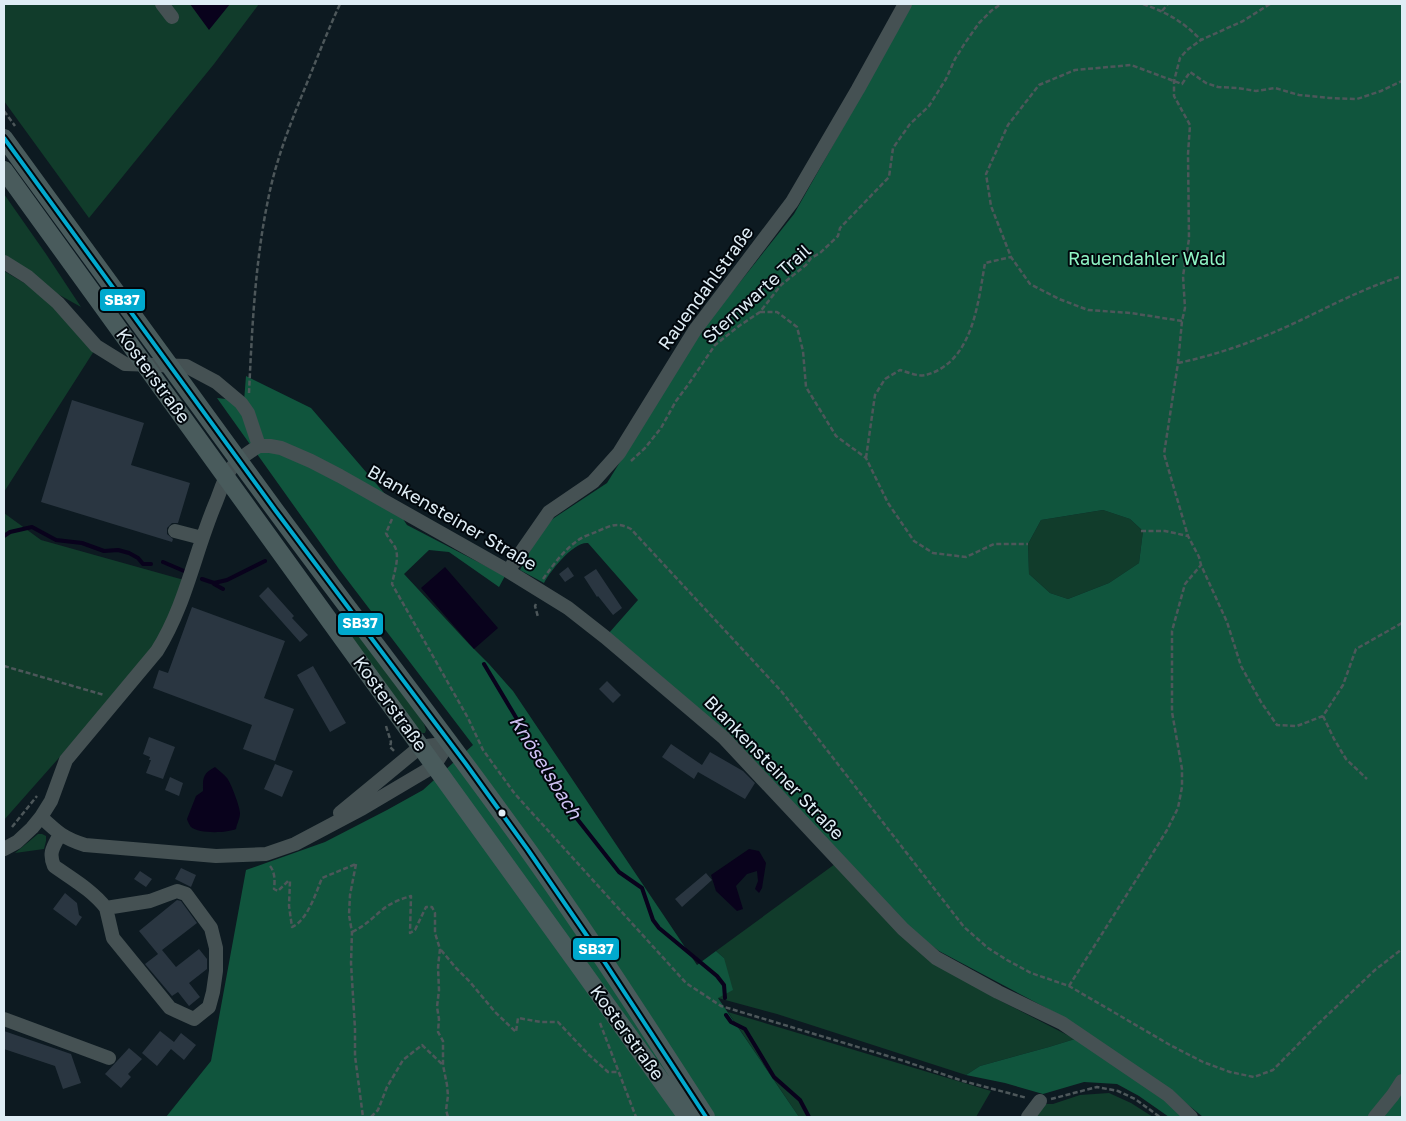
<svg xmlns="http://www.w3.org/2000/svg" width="1406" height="1121" font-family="'Golos Text',sans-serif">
<rect width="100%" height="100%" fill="#0d1a21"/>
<path fill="#113c2b" d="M4 4H259L214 64 89 218 4 101Z
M4 194 46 254 81 307 4 264Z
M4 271 26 284 48 302 94 351 4 492Z
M1103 510 1130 519 1143 531 1139 563 1109 583 1068 599 1050 593 1029 574 1028 544 1041 520Z
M4 513 41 540 184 580 157 647 4 820Z
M355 630 414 708 424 724 426 730 425 733H422L419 731 349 635Z
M38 834H42L46 836V841L44 849 15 853Z
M835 864 935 963 997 999 1075 1039 1049 1047 980 1066 966 1075 777 1014 718 998 724 958 716 951Z
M728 1012 991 1091 976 1117H799Z
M1109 1093 1131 1103 1153 1117H1032L1039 1104H1053L1080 1095Z"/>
<path fill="#10553d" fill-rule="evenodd" d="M911 4H1402V1117H1203L1171 1091 1067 1019 939 951 905 925 609 633 638 600 588 543C574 541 550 571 544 583L520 570 538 536 544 527 554 518 607 483 702 330 794 214 863 92ZM1103 510 1130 519 1143 531 1139 563 1109 583 1068 599 1050 593 1029 574 1028 544 1041 520Z
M246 376 311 408 391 501 407 525 505 576 499 587 449 552 429 550 404 574 469 644 489 664 513 691 697 965 716 951 724 958 733 990 718 998 799 1117H166L211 1061 246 870 325 842 387 810 423 790 473 745 339 569 217 398 244 401Z
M1075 1039 1167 1100 1185 1117H1169L1139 1096 1117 1084 1084 1082 1043 1094 1005 1083 966 1075 980 1066 1049 1047Z"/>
<path fill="#09021c" d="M190 4H230L209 30Z
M445 567 498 628 474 649 421 588Z
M215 767C219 771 224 774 227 778 231 783 240 807 240 813 240 819 237 823 236 829 227 833 199 834 191 827 190 826 187 820 187 819L196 796 203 791C203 778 202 774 215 767Z
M749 849 759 851 766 863 762 888 759 893 755 889 758 881 757 871 747 874 736 886 743 909 737 911 716 891 711 875Z"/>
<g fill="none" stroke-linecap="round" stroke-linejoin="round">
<path stroke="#09021c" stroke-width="4" d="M4 536 10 532 32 527 56 540 82 543 104 551 118 550 129 553 138 558 143 564H151
M163 562 184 571
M202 579 214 583 227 580 265 561
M214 584 223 589
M484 664 533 746 563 801 619 872 642 888 653 920 659 928 717 976 724 985 725 998
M726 1015 731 1022 745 1029 774 1077 800 1100 809 1117"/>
</g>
<path fill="#2a3641" d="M72 400 144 423 131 465 190 483 178 523H172L167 528V534L173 539 172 542 41 502Z
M568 567 574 576 565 582 559 574Z
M596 569 622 608 613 615 598 596 597 597 584 577Z
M268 587 294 616 292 618 308 635 300 642 259 596Z
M192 607 285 641 264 698 294 709 275 761 243 749 252 725 153 688 159 670 168 673Z
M313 666 346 723 330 732 297 675Z
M607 681 621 695 613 703 599 689Z
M149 737 175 747 163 779 146 773 151 760H149L150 757 143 754Z
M671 744 702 765 710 752 743 771 755 783 745 799 698 772 694 779 662 757Z
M275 764 293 771 282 797 264 789Z
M170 777 183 783 179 796 165 790Z
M181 868 196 875 191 887 175 879Z
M140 871 152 879 146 887 134 879Z
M706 873 712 880 682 907 675 899Z
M65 893 77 903 79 915 82 917 76 926 53 909Z
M177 900 181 901 197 923 162 950 176 967 199 949 207 959V969L189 983 200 997 189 1006 178 992 172 996 145 964 158 954 139 931Z
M4 1031 71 1054 81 1083 63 1089 55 1066 4 1049Z
M160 1031 174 1042 181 1033 196 1045 184 1060 171 1049 157 1066 142 1053Z
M129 1048 142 1059 128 1074 131 1077 121 1088 105 1074Z"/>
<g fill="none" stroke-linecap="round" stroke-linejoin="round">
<path stroke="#4d575a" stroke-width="2.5" stroke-dasharray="5 2.5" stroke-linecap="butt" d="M1143 4C1168 13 1182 21 1201 40
M1270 4 1243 21 1201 40 1187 50 1180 58 1174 81V96L1190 125 1188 154 1189 239 1183 276 1185 308 1182 321 1178 363 1164 454 1188 536 1199 557 1201 565 1227 622 1241 666 1261 702 1277 725 1297 726 1323 716 1343 685 1356 649 1402 623
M1162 11 1168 4
M4 111 15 126
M760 312H777L797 327 803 351 806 387 836 436 866 458 888 503 914 541 933 553 966 557 994 544H1028
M1182 321 1131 313 1088 310 1059 299 1030 284 1011 257 991 206 986 174 1008 125 1039 85 1075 70 1131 65 1182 84 1190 72 1206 83 1218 87 1238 88 1256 91 1275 88 1299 95 1329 98 1357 99 1381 91 1402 81
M1178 363C1221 354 1261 339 1301 320 1334 304 1367 287 1402 276
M249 393C252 330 255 262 268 200 276 158 293 117 309 78 319 53 329 28 340 4
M866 458 875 395 885 379 900 370C907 372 919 377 926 375 973 362 978 303 985 263L1011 257
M631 461 645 448 661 428 676 401 690 382 715 345 739 326 760 312 781 285 806 265 811 258 820 253 838 236 840 228 889 177 893 148 910 124 929 106 946 79 955 59 965 43 979 23 991 11 1001 4
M392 519 386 533C388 538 392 542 395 547 400 557 394 573 392 584L468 718 483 750 515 794 686 983 721 1006 901 1060 963 1081 1027 1098
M1141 531H1165L1188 536
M543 579C553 565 564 550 577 541 583 536 592 534 598 531 612 525 618 522 631 529L782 692 964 927 988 948 1007 960 1031 973 1069 986 1170 1045 1203 1062 1230 1072 1254 1077 1273 1070 1318 1024 1375 970 1402 949
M536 604 535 606 538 617
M4 666 104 695
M1323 716 1334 739 1346 759 1367 779
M386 726 391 742 390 747 394 751
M12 827 37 796
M356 864 350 895 349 915 352 932 351 963 355 1029V1056L363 1117
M270 866C275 872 275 881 274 889L278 891 288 881H290L289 906 292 927C307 921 316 893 322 878L356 864
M352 932C365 926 371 919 382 910 390 903 401 899 411 896L410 933 415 930 426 907H432L435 913V933L440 949 438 967 439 990 437 1007 439 1019 438 1032 443 1041V1065L447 1085 448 1096 446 1110 448 1117
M441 950 456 968 470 982 495 1012 516 1032 518 1018 541 1022H558L588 1054 608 1072H618
M1069 986 1143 869 1167 830 1178 808 1182 787V769L1172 712V631L1185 584 1201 565
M600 1023 636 1117
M1051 1099 1097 1087 1118 1091 1135 1099 1160 1117
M371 1117 378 1110 387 1087 403 1060 422 1045 443 1065"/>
<path stroke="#455153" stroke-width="14" d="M162 4 172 17
M4 262 28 277 58 303 96 346 125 364 186 366 216 382 241 403 248 413 259 446
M259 446H270L281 448 311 461 340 476 508 571 568 608 605 637 724 738 903 929 936 958 998 992 1062 1023 1168 1095 1191 1117
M175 531 202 538
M508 571 549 512 593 482 619 453 695 330 792 202 858 89 905 4
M340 813 420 747 449 743
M41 817C57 832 63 838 85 845L216 856 266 854 295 844 363 808 434 766 449 743
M60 834C54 846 48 852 54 866 72 879 92 890 106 908L150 901 177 891 186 894 211 928 216 948V971L213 992 209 1007 194 1019 170 1008 113 938 106 908
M4 849 17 842 32 828 41 817 51 801 66 760 157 651C186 605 195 551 216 502 220 492 223 482 228 473 235 461 247 453 259 446
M4 1019 109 1058
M1028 1117 1040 1101
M1375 1117 1393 1095 1402 1081"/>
<path stroke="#495b5c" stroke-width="18" d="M4 138C94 261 184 386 275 510 359 624 446 735 528 850 590 937 648 1027 706 1117
M4 170 579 966 687 1117"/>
<defs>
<path id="bus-1" d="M4 138 275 510 466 764 528 850 596 949 706 1117"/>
</defs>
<use href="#bus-1" stroke="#01070c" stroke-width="8"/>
<use href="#bus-1" stroke="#00a9ce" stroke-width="4"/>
</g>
<circle fill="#dfedf5" stroke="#01070c" stroke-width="2" cx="502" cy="813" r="4.5"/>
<g text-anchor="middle" stroke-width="4" stroke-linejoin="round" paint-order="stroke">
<g font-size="18" fill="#8ff4c4" stroke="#01070c">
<text x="1147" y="265">Rauendahler Wald</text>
</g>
<g font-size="18" fill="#dfedf5" stroke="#01070c">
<text transform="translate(706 288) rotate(-54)" y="6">Rauendahlstraße</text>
<text transform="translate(757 294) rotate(-42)" y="6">Sternwarte Trail</text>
<text transform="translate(153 376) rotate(54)" y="6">Kosterstraße</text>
<text transform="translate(452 518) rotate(30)" y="6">Blankensteiner Straße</text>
<text transform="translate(390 704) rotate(54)" y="6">Kosterstraße</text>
<text transform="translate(774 768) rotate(46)" y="6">Blankensteiner Straße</text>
<text transform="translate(627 1033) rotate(54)" y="6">Kosterstraße</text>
</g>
<g font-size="19" font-style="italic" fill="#cec0f2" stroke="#01070c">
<text transform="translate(546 767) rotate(58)" y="7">Knöselsbach</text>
</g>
</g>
<g stroke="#01070c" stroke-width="2">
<rect x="99" y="288" width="47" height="24" rx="5" fill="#00a9ce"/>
<rect x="337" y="612" width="47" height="24" rx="5" fill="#00a9ce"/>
<rect x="572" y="937" width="48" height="24" rx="5" fill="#00a9ce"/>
</g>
<g font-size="14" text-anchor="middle" font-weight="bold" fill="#fff">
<text x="122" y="305">SB37</text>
<text x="360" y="628">SB37</text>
<text x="596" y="954">SB37</text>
</g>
<rect width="1406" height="1121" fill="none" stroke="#dfedf5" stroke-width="10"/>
</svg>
